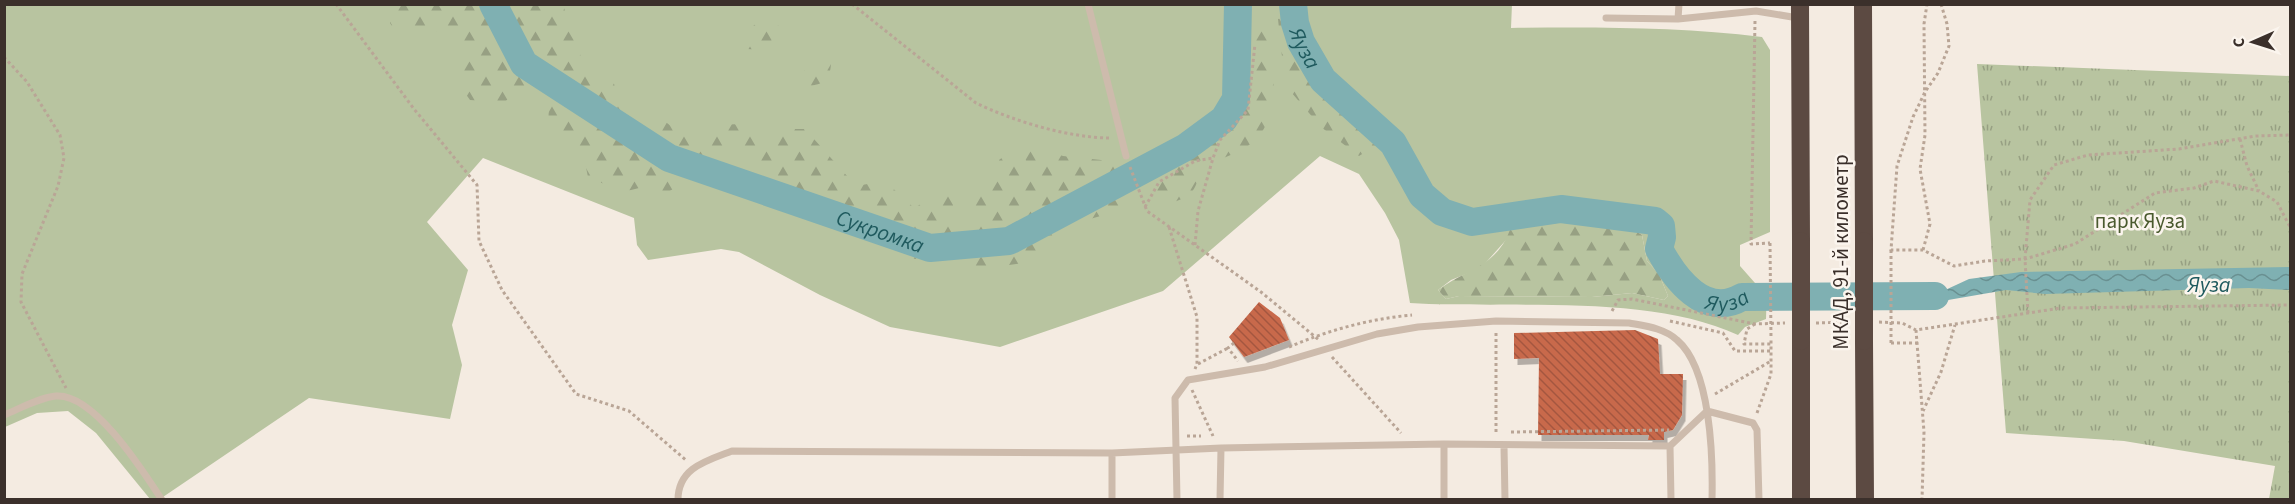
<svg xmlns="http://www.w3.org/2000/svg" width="2295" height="504" font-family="'Source Sans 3',sans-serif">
<defs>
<pattern id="forest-firs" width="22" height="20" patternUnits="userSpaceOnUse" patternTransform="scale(1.5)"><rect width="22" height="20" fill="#b8c4a0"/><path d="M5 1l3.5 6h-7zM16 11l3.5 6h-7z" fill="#97a083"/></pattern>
<pattern id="park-tufts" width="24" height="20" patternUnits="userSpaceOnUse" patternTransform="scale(1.5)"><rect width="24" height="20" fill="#b8c4a0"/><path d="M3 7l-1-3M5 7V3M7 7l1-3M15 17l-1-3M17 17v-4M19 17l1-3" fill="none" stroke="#97a083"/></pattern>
<pattern id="water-waves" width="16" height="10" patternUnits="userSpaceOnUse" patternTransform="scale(1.5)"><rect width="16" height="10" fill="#7fb0b2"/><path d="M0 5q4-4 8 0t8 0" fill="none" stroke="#699091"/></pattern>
<pattern id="building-back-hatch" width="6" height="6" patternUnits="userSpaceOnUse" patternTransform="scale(1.5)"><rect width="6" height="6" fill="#c8694b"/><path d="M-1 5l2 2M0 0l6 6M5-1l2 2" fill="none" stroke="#a4573f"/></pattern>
<filter id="shadow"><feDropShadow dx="3.5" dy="6" stdDeviation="0" flood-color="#0004"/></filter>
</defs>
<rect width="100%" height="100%" fill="#f4ebe1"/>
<path fill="#b8c4a0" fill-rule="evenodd" d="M1512 4 1511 28C1595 27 1679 27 1762 37L1770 50V232L1740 245V266L1755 283 1767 284 1766 319 1745 327 1738 335C1649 293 1509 309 1410 303L1399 240 1385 213 1359 174 1320 156 1163 291 1000 347 890 327 820 295 739 252 721 249 648 260 637 245 634 218 483 158 427 222 468 270 452 325 462 365 450 419 309 398 160 499H150L96 433 68 411 37 413 5 427 4 5ZM1630 227 1642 235 1647 261 1659 274 1668 296 1664 300 1632 293 1592 297 1459 296 1446 299 1438 290 1451 280 1481 268 1506 240Z"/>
<path fill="url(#forest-firs)" d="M391 5H563L581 57 595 75 613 80 619 102 633 118 663 120 688 139C723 126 735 114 768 138L786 129H805L856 186 885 181 914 208 945 190 953 198 954 229 963 233 975 217 972 190 999 180V160L1007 154 1024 179 1033 176 1021 150 1029 144 1063 156 1120 162 1130 190 1129 208 1065 226 1039 261 980 269 956 253 915 259 905 255 897 227 879 218 849 225 835 200 796 216 776 212 771 193 778 174 728 140 726 171C713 177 704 172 693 176 673 185 677 194 650 194L643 187 623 192 588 177 582 148 548 129 550 81 533 79 502 104 470 100 458 83 464 55C445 25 428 28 395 31L390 23Z
M1288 17 1304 67 1329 101 1381 142 1359 156 1321 127 1285 85 1278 19Z
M769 21 778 25 780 30C773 43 758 53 743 48V43L754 25Z
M1248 22 1271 25C1270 66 1287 122 1245 148 1233 155 1220 158 1208 166 1190 180 1205 193 1171 203L1152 190 1151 175C1180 160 1230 140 1242 106 1249 86 1247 44 1248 22Z
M831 61C831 79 824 85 807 86L801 78 802 72 821 62Z
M1558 218 1630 227 1642 235 1647 261 1659 274 1668 296 1664 300 1632 293 1592 297 1459 296 1446 299 1438 290C1467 268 1497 268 1511 227Z"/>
<path fill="url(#park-tufts)" d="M1977 64 2290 76V499H2269L2275 466 2124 441 2006 433Z"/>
<path fill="url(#water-waves)" d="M2290 267V290L2249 288 2045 294 2006 290 1925 304 1913 301 1896 302V286L1910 290 1922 287 1943 291 1969 279 2021 272Z"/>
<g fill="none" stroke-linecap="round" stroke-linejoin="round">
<g stroke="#7fb0b2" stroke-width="28">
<path id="s1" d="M493 4 524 64 669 158 930 248 1009 241 1186 147 1224 119 1236 99 1238 4"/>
<path id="s2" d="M1293 4 1295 23 1301 42 1323 80 1393 143 1422 195 1442 212 1472 222 1561 209 1655 221 1661 226 1662 237 1659 249C1675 279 1705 319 1742 297L1935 296"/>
</g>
</g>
<path fill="url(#building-back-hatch)" filter="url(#shadow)" d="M1259 302 1280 318 1289 340 1244 357 1229 337Z
M1635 330 1658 339 1660 374H1683L1682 415 1673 430 1664 432V440H1648L1649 435H1538L1539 358 1514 359V333Z"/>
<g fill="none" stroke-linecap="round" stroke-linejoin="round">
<path stroke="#b9a596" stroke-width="3" stroke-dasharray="3 3" stroke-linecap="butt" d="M336 4 414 109 477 185 479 241 502 290 576 394 629 411 687 461
M852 4 976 103C1013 121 1069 138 1111 138
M1941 4 1947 24 1949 46 1938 73 1925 92 1913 117 1897 166 1891 250H1923L1954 266 1985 261 2025 259 2075 244 2155 193 2194 188 2214 181 2259 191 2277 202 2290 227
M1755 21 1751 244 1770 243
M4 57 27 82 60 135 64 158 58 186 22 274 21 302 66 388
M2240 139 2247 166 2259 191
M1130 167 1147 211 1261 292 1319 340
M1145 207 1159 182 1195 161 1213 158
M1169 227 1197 317V364L1195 369
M1195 245 1198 211 1213 158 1220 140 1248 110 1255 44
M1923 250 1930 224 1920 169 1925 135 1924 24 1927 4
M1612 311 1618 300 1632 299 1755 324 1785 323
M2028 313 2025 259 2030 200 2054 165 2088 155 2179 149 2255 136 2290 135
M1670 321 1723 333 1735 351H1771
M1879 322 1902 323 1916 330 2061 308 2290 305
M1816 323 1848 322
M1755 324 1747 329 1744 344H1771
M1916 330 1924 432 1922 500
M1234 343 1228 348 1238 361
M1891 343H1918
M1289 347C1329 330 1369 319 1412 315
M1332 357 1401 433
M1198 364 1228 348
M1192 390 1213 436
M1715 394 1771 361
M1923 411 1941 372 1955 325
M1757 413 1771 374V339
M1496 432V332
M1511 432 1669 430
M1187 436H1201"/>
<path stroke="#cdbbac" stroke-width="7" d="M1088 4 1126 156
M1606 18 1678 19 1756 11 1798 18
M1678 19 1679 4
M1707 411 1753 423 1757 430 1759 500
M4 415C21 408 38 398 56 396 94 393 143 471 162 500
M1504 446 1505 500
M1112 453V500
M678 500C678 468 706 461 732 451L1112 453 1221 448 1444 444 1670 446
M1177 500 1175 398 1188 380 1265 367 1377 334 1418 327 1496 321 1629 323C1645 326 1664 328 1677 340 1711 369 1713 457 1712 500
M1220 500 1221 448
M1444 500V444
M1671 500 1670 446 1707 411"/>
<path stroke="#5c4a42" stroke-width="18" d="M1800 4 1801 241
M1863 4 1864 241
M1801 341V500
M1864 341 1865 500"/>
<path stroke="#b9a596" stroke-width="3" stroke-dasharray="3 3" stroke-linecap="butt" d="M1770 243 1771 339
M1891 250V343"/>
<path stroke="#5c4a42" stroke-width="18" d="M1801 241V341
M1864 241V341"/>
</g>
<g text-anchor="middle" stroke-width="5" stroke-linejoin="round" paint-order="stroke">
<g font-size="21" fill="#4a5a2e" stroke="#fbf5ee">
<text x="2140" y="228">парк Яуза</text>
</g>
<g font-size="21" fill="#3b302b" stroke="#fbf5ee">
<text transform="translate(1841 252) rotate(-90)" y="7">МКАД, 91-й километр</text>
</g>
<g font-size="22" font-style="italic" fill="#1f5a5e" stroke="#fbf5ee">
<text dy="8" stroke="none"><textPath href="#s2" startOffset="46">Яуза</textPath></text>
<text dy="8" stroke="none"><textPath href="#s1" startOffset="464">Сукромка</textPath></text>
<text x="2209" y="292">Яуза</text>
<text dy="8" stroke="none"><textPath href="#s2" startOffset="603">Яуза</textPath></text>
</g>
</g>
<rect width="2295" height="504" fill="none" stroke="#3b302b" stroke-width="12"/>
<g transform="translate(2253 42) rotate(267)" stroke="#fbf5ee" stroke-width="4.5" paint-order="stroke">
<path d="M0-4.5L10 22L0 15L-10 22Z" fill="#3b302b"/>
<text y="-9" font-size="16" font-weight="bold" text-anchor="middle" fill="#3b302b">С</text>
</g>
</svg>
